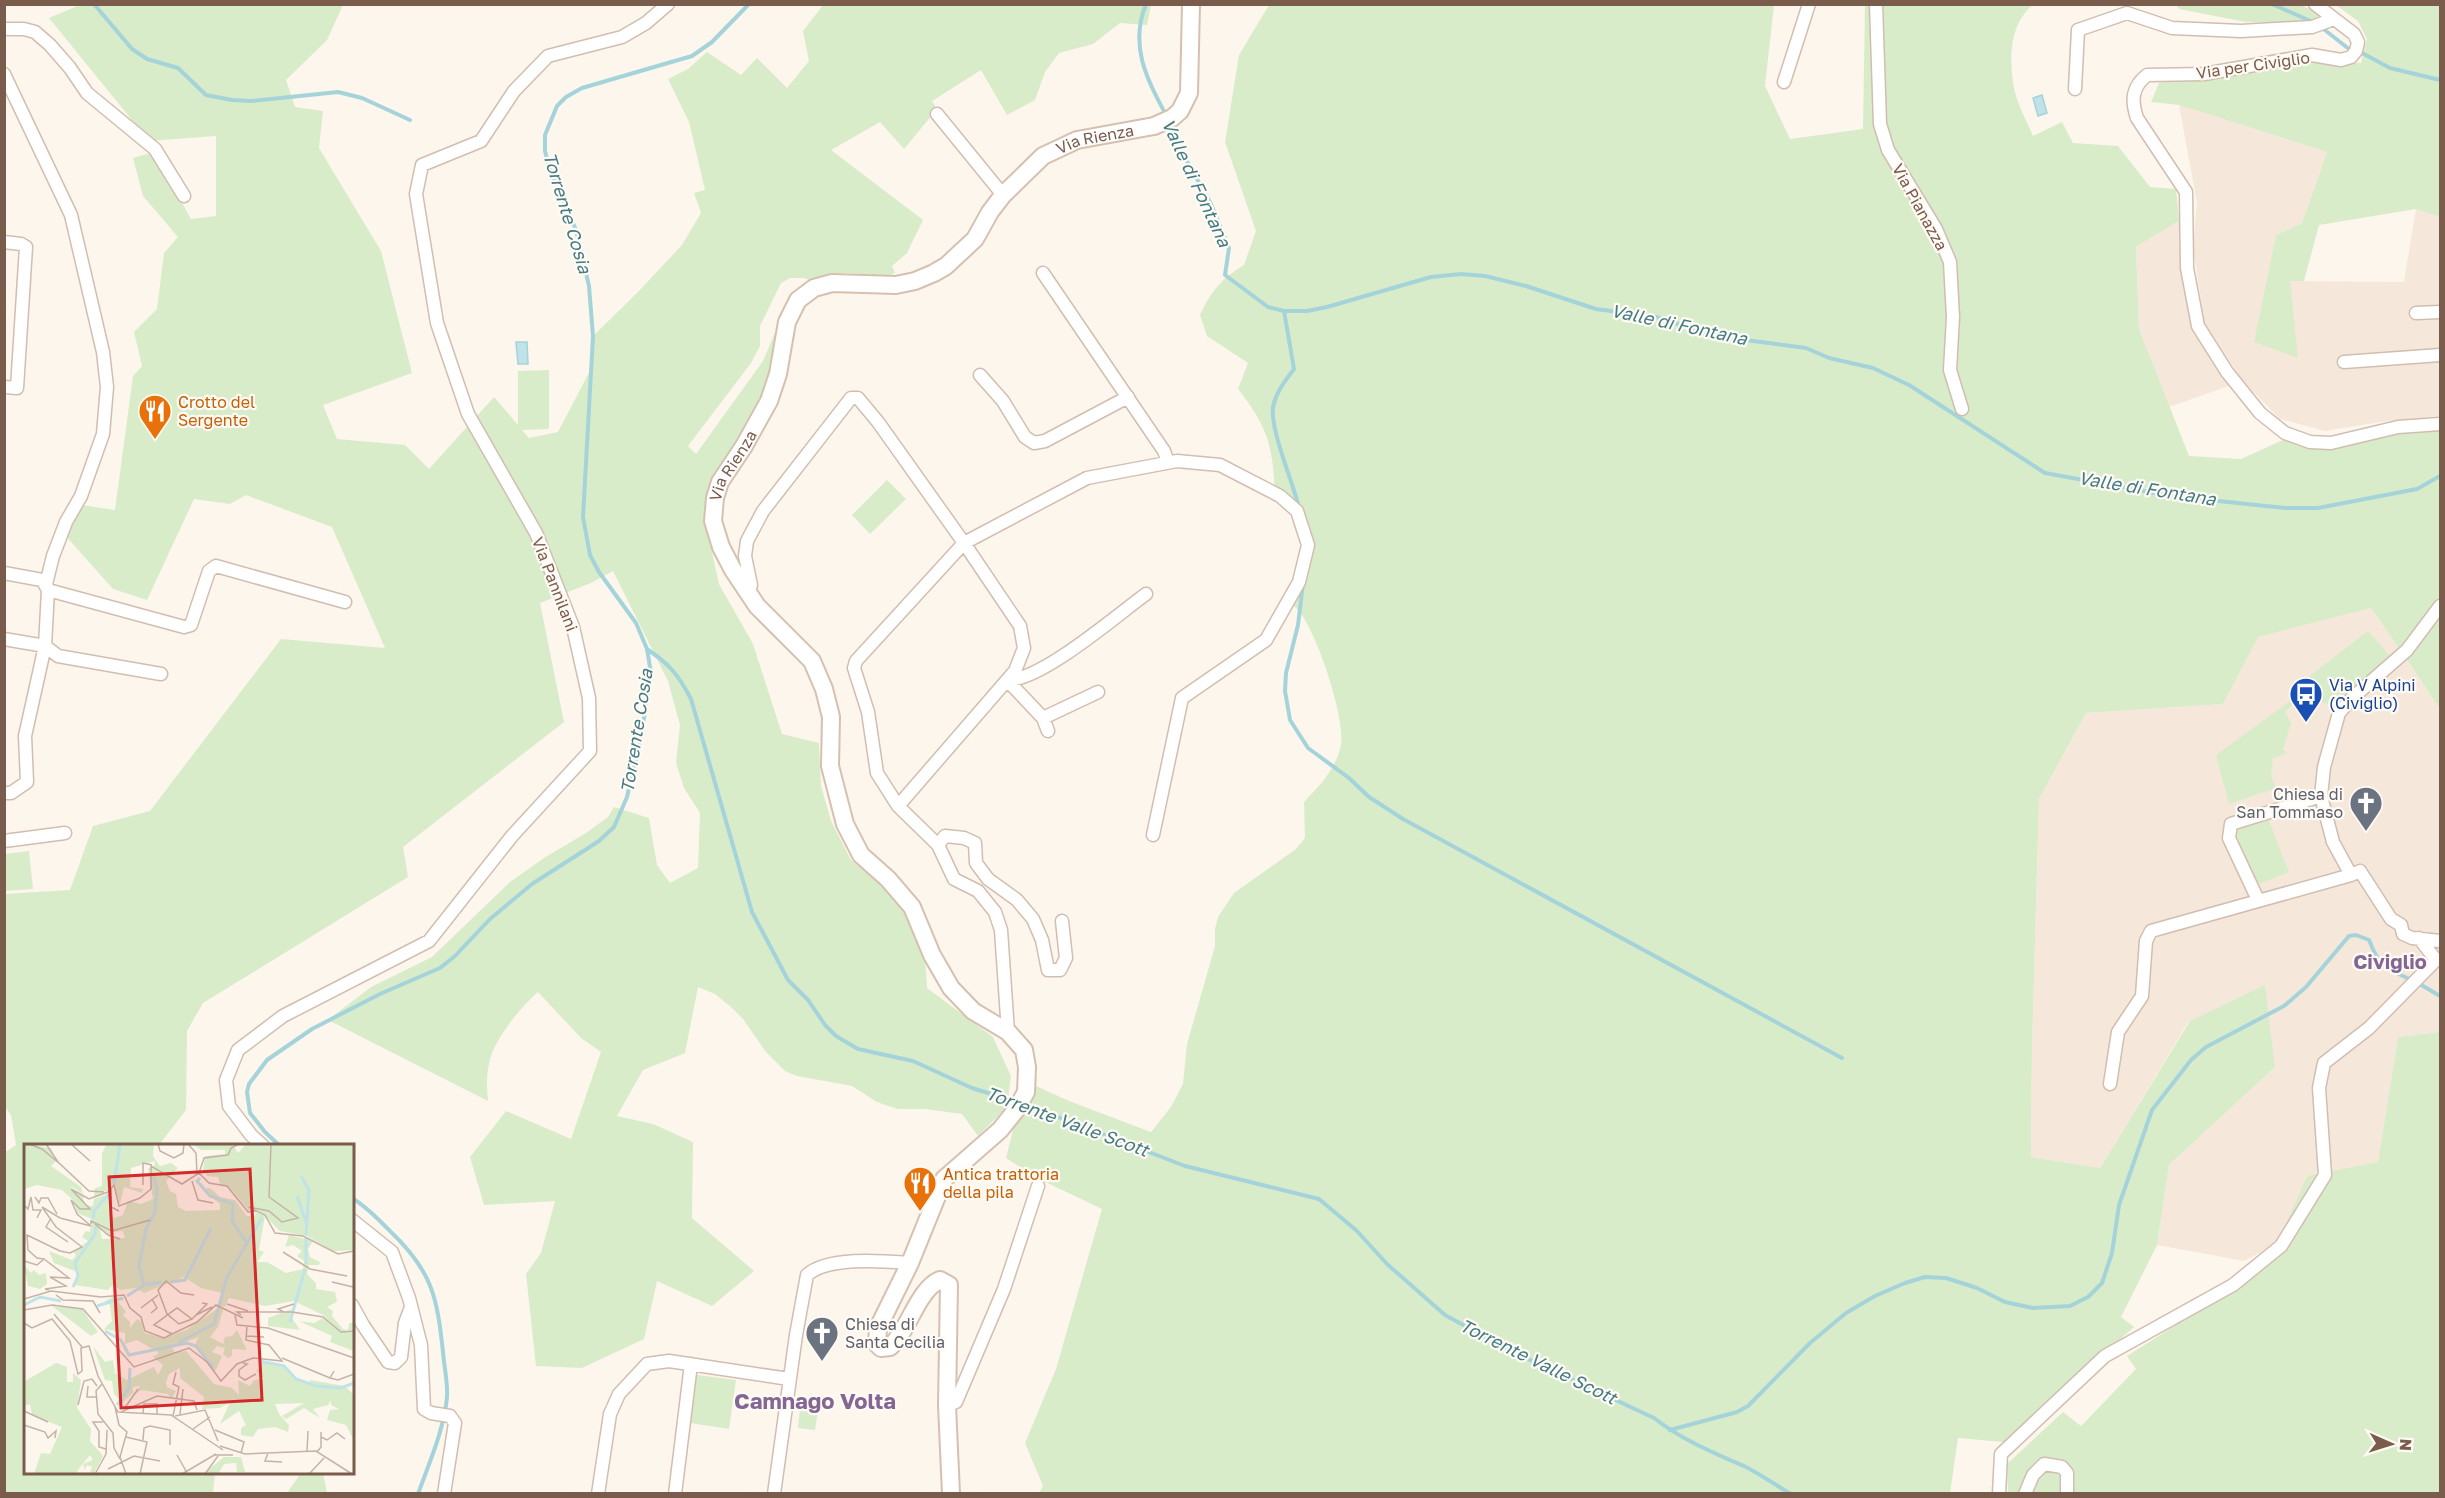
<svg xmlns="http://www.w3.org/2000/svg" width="2445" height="1498" font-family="'Golos Text',sans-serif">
<rect width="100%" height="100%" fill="#fdf6ec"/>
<path fill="#f5e8da" d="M2179 105 2327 152 2302 223 2276 235 2255 342 2290 281 2404 282 2416 209 2440 217V417L2387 421 2325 431 2280 419 2242 380 2205 324 2193 248 2197 203Z
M2179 221 2187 302 2198 333 2229 386 2169 407 2139 329 2136 247Z
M2371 608 2440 709V1032L2398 1037 2378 1162 2307 1177 2277 1244 2244 1261 2157 1245 2169 1165 2275 1067 2189 1021 2100 1168 2031 1157 2032 1048 2039 799 2086 713 2223 704 2257 637Z"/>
<path fill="#d8ecc9" d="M82 4 343 5 327 40 286 80 295 107 323 111 319 148 381 251 412 373 323 405 337 439 405 445 429 469 494 397 518 425V371L549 370V429L522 430 529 438 558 432 593 365V336L637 293 682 245 701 213 694 193 705 190 689 122 668 79 688 69 707 52 741 75 757 58 787 88 809 61 803 31 823 5H1151L1147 25 1120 23 1093 44 1059 53 1045 72 1035 100 1007 115 981 70 932 101 937 109 904 149 880 122 831 150 923 220 907 253 892 266 895 273 889 276 844 273 816 277 813 281 804 278H790L781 283 760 326V346L751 363 688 446 696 454 763 361 782 316 771 372 748 426 716 474 707 491 706 524 719 584 753 644 782 734 819 743 821 786 831 821 851 860 893 895 907 915 925 958 927 988 993 1037 1011 1076 1007 1107 978 1136 962 1114 925 1109H897L877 1102 852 1086 797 1076 785 1071 766 1052 743 1019 730 1006 715 994 698 987 685 1053 643 1070 617 1116 653 1124 693 1142 692 1218 754 1271 712 1306 657 1281 644 1339 582 1368 536 1366 526 1274 541 1253 555 1201 484 1205 470 1157 506 1111 571 1139 601 1052 581 1038 538 992C520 1008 493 1040 489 1064 486 1076 487 1089 488 1101L328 1020 371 987 432 957 510 882 544 858 586 833 608 817 614 807 649 818 657 865 670 883 698 868 700 813 684 788 676 763 680 725 668 681 613 571 591 583 540 603 564 722 403 847 408 877 203 1003 187 1031 186 1110 159 1145 26 1146V1472L215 1473 213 1493H5L4 1153 16 1145 11 1115 4 1106V894L70 890 93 826 150 811 281 639 385 648 332 527 246 495 230 504 194 499 147 600 113 589 64 534 82 505 115 510 133 376 142 366 134 332 157 309 164 253 178 237 143 196 133 158 154 152 191 219 216 216V136L149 141 49 18Z
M1269 5H1774L1765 86 1790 139 1863 129 1865 5H2033C2009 24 2009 60 2014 88 2017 104 2027 121 2033 136L2062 122 2073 143 2118 146 2150 187 2176 189 2179 221 2136 247 2139 329 2189 456 2241 459 2283 440 2310 448 2399 431 2440 429V601L2400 650 2371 608 2258 637 2223 704 2086 713 2039 799 2032 1048 2031 1157 2100 1168 2190 1021 2265 985 2275 1067 2169 1165 2157 1245 2121 1317 2134 1327 2003 1442 1958 1438 1950 1493H1039L1043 1486 1025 1443 1056 1369 1102 1209 1037 1178 1006 1158 1016 1118 1036 1086 1069 1101 1151 1132 1171 1107 1183 1084 1187 1044 1215 946V929L1218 917 1234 893 1296 849 1305 838 1304 802C1320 785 1336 769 1341 745 1346 719 1315 624 1295 607 1292 605 1287 603 1283 601 1296 576 1310 559 1300 530 1293 512 1290 508 1275 496 1273 448 1269 428 1238 389L1248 363 1207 336 1200 315C1210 292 1223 277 1244 265L1256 231 1225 142 1239 55Z
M2176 5H2301L2322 15 2302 23 2246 22 2179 9Z
M2336 5H2440V217L2416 209 2319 225 2304 281H2290L2298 358 2254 342 2276 235 2302 223 2327 152 2179 105 2151 102 2159 83 2169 78 2317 60 2361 63 2367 39 2358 21Z
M887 480 906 499 870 534 852 515Z
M2440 612V709L2405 657Z
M2368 631 2391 657 2330 706C2318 698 2304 693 2307 678Z
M2297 696 2300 697 2285 712 2291 723 2283 749 2287 753 2273 758 2271 776 2276 788 2229 804 2216 755Z
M2268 818 2289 872 2256 885 2235 831Z
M29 851 33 889 5 891V854Z
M2440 1032V1493H2008L2007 1464 2063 1412 2081 1426 2136 1369 2127 1356 2258 1273 2277 1244 2307 1176 2378 1162 2398 1037Z
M697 1375 736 1380 729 1429 690 1423Z
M801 1400 819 1404 815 1430 798 1428Z
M301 1473H323L327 1493H287Z"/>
<path fill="#bfe3e8" stroke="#a5d3da" stroke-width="1.5" d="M2042 95 2047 113 2038 116 2033 98Z
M516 342H527L528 364H518Z"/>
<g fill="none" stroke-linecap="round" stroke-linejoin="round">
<path stroke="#a5d3da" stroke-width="4" d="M94 4 132 49 147 59 178 68 206 95 232 100 251 101 338 92 362 98 410 120
M1146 4C1129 46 1147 79 1166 115
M2272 4 2315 23
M2321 27 2349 49
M2362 53 2390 68 2440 80
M1171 124 1180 141 1184 156 1211 204 1229 248 1225 275 1268 307 1284 311H1307L1327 307 1431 277 1461 274 1485 276 1526 286 1596 309 1656 317 1715 336 1806 348 1829 358 1873 368 1909 385 2045 473 2171 496 2285 508H2318L2417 489 2440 476
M1284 311 1294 369C1285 381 1276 392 1273 407 1270 430 1293 482 1299 508
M1303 583 1298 625 1286 673 1285 691 1290 720 1308 748 1349 778 1369 797 1403 819 1842 1058
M647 649C669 664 678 674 691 699L752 912 788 980 808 1000 825 1025 836 1036 858 1049 913 1061 972 1088 1017 1102
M2418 983 2440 996
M1024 1104 1185 1166 1319 1199 1357 1231 1387 1264 1445 1315 1507 1349 1654 1418C1682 1440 1714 1453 1746 1467 1761 1475 1776 1485 1791 1494
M280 1146 265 1132 250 1113 247 1092 249 1084 267 1060 312 1029 380 994 440 968 455 956 490 919 532 884 599 841 614 827 627 797 641 737 651 673 647 649 636 623 599 572 590 555 583 517 593 336 589 286 576 230 550 170 545 151V135L557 106 566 97 582 88 692 56 712 42 749 4
M352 1198C367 1207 378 1219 390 1231 432 1271 437 1296 443 1352 444 1366 448 1383 447 1397 444 1430 429 1463 418 1494
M1670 1430 1737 1412 1748 1406 1810 1343 1846 1313 1875 1296 1905 1283 1925 1277 1946 1278 1977 1288 2005 1302 2033 1308 2070 1306 2088 1297 2102 1283 2112 1253 2119 1205 2152 1110 2191 1060 2206 1047 2284 1006 2306 987 2349 936 2356 935 2369 940C2380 968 2385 967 2411 980"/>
<defs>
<path id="street" d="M1876 4 1880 124 1888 150 1936 229 1950 262 1953 317 1950 370 1962 409
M2315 4 2354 34 2358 42 2356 51 2351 57 2341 60 2312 55 2204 74 2147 75C2132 87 2131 100 2137 118L2186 192 2187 268 2198 326 2227 372 2260 413 2285 433 2310 442 2331 443 2398 427 2440 424
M4 29H24L35 32 50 45 70 68 87 93 155 149 184 196
M4 74 71 215 103 352 107 387 103 434 81 496 66 522 53 556 46 584 48 590 45 646 25 736 27 782 11 793H4
M1784 82 1809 4
M2075 89 2078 30 2127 13 2172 28 2241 31 2312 27 2334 19
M937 114 1003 195
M4 242 21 244 26 247 17 388 4 387
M1043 273 1164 451 1168 462
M2416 313 2440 312
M2344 362 2440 355
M980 375 1003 401 1025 437 1034 443 1045 441 1128 397
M4 573 42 580 48 590 184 627 191 625 209 571 216 566 345 602
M748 595 751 585 745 556 747 541 763 511 851 398H858L878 422 964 543 1020 626 1024 648 1015 671 898 806 938 845
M2440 606 2407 650 2351 699 2339 713 2324 767 2321 796 2333 842 2351 875 2360 871 2391 919 2401 925 2403 934 2412 938 2440 941
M4 639 45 646 58 656 161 674
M1007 680C1041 681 1117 615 1146 594
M1007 680 1043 718 1098 692
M1043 718 1048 731
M898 806 877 773 868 712 854 668 856 661 964 543 1087 478 1177 461 1220 465 1280 496 1297 511 1308 545 1299 582 1266 640 1182 698 1153 835
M4 841 65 833
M2258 900 2229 838 2231 824 2321 796
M2419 938 2436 960
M1008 1032 1001 930 995 912 978 891 954 879 938 845 945 836 964 838 975 843 976 863 988 879 1017 900 1033 919 1042 940 1048 970H1060L1066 958 1062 921
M2110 1084 2118 1032 2142 996 2146 941 2151 931 2351 875
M263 1146 251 1135 229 1106 226 1080 238 1050 283 1016 429 941 512 836 590 751 589 698 573 627 536 533 468 414 437 323 416 194 422 165 481 141 514 91 548 56 622 37 646 23 668 4
M352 1220 392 1252 409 1298 421 1345 424 1409 431 1413 450 1416 455 1423 444 1494
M352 1305 363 1325 388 1362 395 1363 401 1357 405 1323 411 1307
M947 1405 956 1402 1004 1289 1038 1186
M598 1494 610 1414 619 1394 647 1364 669 1361 789 1379
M675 1494 691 1364
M774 1494 796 1335 807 1275C828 1256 883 1261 910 1263
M1999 1494 2001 1454 2105 1356 2233 1285 2281 1246 2325 1175 2319 1088 2324 1063 2369 1028 2436 960
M2025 1494 2033 1475 2044 1464 2062 1467 2067 1473V1494"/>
<g id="secondary">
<path id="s1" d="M951 1494 947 1405 949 1285 940 1280C918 1289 909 1330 890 1347L881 1348 877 1344 878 1328 910 1263 944 1179 1000 1130 1016 1110 1026 1092 1027 1067 1024 1050 1008 1032 973 1011 951 988 932 955 912 907 888 879 861 855 845 824 830 766 831 717 824 689 812 661 757 606 733 570 721 547 713 521 715 498 720 482 744 446 769 401 778 374 787 322 798 300 814 288 832 283 896 285 915 281 934 273 946 266 975 239 990 212 1003 195 1043 156 1077 140 1154 126 1172 118 1180 111 1189 93 1191 4"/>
</g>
</defs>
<use href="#street" stroke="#d1beb0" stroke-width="15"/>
<use href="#secondary" stroke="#d6c0b0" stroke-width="20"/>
<use href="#street" stroke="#fff" stroke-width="12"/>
<use href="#secondary" stroke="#fff" stroke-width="16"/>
</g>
<defs>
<symbol id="restaurant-pin" viewBox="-11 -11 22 30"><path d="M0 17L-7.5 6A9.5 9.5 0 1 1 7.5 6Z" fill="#e8710a" stroke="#fffaf3"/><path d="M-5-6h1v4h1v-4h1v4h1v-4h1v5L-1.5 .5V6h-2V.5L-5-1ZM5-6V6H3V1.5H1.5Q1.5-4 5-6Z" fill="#fff"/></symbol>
<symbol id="bus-pin" viewBox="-11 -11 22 30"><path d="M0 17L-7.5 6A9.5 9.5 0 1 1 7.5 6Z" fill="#1a4fb4" stroke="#fffaf3"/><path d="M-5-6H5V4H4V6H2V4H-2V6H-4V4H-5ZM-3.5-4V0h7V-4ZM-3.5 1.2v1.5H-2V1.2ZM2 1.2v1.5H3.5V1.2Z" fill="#fff"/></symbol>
<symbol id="church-pin" viewBox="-11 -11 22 30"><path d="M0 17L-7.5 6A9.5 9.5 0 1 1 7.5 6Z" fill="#6b7280" stroke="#fffaf3"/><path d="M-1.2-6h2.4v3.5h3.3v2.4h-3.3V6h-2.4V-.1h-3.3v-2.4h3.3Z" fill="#fff"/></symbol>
</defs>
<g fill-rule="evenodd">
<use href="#restaurant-pin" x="136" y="392" width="38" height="52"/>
<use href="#bus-pin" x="2287" y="675" width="38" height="52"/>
<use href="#church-pin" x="2347" y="784" width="38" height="52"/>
<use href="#restaurant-pin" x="901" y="1164" width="38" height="52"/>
<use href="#church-pin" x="803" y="1314" width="38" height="52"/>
</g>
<g text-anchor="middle" stroke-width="4.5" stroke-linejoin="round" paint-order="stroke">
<g font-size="16" fill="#7a5c4d" stroke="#fffaf3">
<text transform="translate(2253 65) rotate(-8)" y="6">Via per Civiglio</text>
<text dy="6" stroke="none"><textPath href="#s1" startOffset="1898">Via Rienza</textPath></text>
<text transform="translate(1920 207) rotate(61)" y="6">Via Pianazza</text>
<text dy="6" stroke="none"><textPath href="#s1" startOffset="1358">Via Rienza</textPath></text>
<text transform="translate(555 584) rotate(69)" y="6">Via Pannilani</text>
</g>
<g font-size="16" fill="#c56008" stroke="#fffaf3" text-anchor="start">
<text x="178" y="408">Crotto del<tspan x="178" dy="18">Sergente</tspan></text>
<text x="943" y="1180">Antica trattoria<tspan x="943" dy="18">della pila</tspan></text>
</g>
<g font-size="16" fill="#164399" stroke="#fffaf3" text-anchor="start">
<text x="2329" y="691">Via V Alpini<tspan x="2329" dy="18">(Civiglio)</tspan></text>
</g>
<g font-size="16" fill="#5b616d" stroke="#fffaf3" text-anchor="end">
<text x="2343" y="800">Chiesa di<tspan x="2343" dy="18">San Tommaso</tspan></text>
<text x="845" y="1330" text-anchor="start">Chiesa di<tspan x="845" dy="18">Santa Cecilia</tspan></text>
</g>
<g font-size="18" font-style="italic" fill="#437c86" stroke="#fffaf3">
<text transform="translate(1196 183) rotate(65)" y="6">Valle di Fontana</text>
<text transform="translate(567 213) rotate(73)" y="6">Torrente Cosia</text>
<text transform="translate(1679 325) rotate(12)" y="6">Valle di Fontana</text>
<text transform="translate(2147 489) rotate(9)" y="6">Valle di Fontana</text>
<text transform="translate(637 731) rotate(-81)" y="6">Torrente Cosia</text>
<text transform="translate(1067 1122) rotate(20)" y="6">Torrente Valle Scott</text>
<text transform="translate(1538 1362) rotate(26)" y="6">Torrente Valle Scott</text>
</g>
<g font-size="20" font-weight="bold" fill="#846695" stroke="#fffaf3">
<text x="2390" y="969">Civiglio</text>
</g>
<g font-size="22" font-weight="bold" fill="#846695" stroke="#fffaf3">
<text x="815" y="1409">Camnago Volta</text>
</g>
</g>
<g transform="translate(24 1144)">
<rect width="330" height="330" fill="#fdf6ec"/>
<path d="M0 0 27 4 32 17 27 22 57 43 59 50 48 43 46 45 59 52 61 61 69 62 70 55 84 50 86 44 84 64 90 74 99 71 104 57 117 60 129 55 124 24 131 23 126 21 130 22 131 17 107 24 106 43 119 45 118 49 100 43 96 60 89 40 84 47 73 48 82 49 70 53 71 44 78 42V9L83 0H130L129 12 136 22 147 19 154 24 142 37 146 47 152 50 154 63 162 67 196 66V60L178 45 186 44 196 53 211 56 223 72H231L232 67 241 71 233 66 225 67 206 44 196 40 194 33 183 32 179 26 181 12 201 10V6H177L169 0H208L214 9 222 0H330V106L309 107 283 92 256 87 241 72 235 106 240 108 233 118H243L262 129 279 125 280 117 273 112 278 107 269 101 261 103 265 91 289 97 284 105 286 113 296 118 295 121H285L283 130 292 139V145L311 148 313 158 303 163 309 167 308 172 319 185 324 186 325 179H330V186L316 187 299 171 270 157 241 162 205 154 201 163 197 162 194 160 198 149 177 144 160 133 120 149 112 144 96 146 89 141 84 146 51 141 53 128 30 119 25 107 48 116 52 112 50 108 64 97 58 93 62 87 66 88 68 75 53 69 49 56 38 46 13 41 0 45ZM76 85 86 92 87 88 99 87 101 94 78 95ZM0 121 7 129 10 126 15 131 22 129 23 140 16 145 4 142ZM90 152 102 168 99 171 106 178V184L113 175 118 178 120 189 140 194 162 186 196 163 199 166 194 183 186 193 199 200 201 193 208 192 213 186 223 206 208 205V212L204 214 199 210 201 204 193 202 188 208 198 212 191 228 170 202 175 193 148 203 151 209 162 207 190 240 208 244 215 251 214 236 226 242 230 236 240 235 232 226 236 225V218L260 221 273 235 285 240 286 236 321 242 330 251 329 295 322 281 303 276 306 266 315 265 307 261V256L304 261 289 265 296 274 280 264 262 275 258 272 280 259 251 260 255 270 265 281 264 288 251 283 234 285 229 293 217 291V284L222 281 215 267 196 280 206 258 196 264 178 265 180 253 156 234V224L145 230 142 238 143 243 152 247 147 255 144 250 118 246 111 250 116 242 109 243V249L98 259 90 250 88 237 81 236 69 202 81 218 89 216 91 229 103 236 130 223 134 231 139 221 129 213 135 209 113 196 101 200V189L80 185 88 177 86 161 81 157ZM28 162 58 165 74 188 67 192ZM268 165 266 171 276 186 244 182V174ZM299 174 315 187H330V207L306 198 308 192 275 177 290 179ZM32 219 43 223V238H49V229L57 236 53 264 67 285 66 297 79 312 70 329H66L68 323 63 321 61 326 59 320 69 316 66 311 53 327 54 330H10L17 309 26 310 38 283 8 271 6 260 0 262V242L1 237ZM200 313H217L221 328H213L212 319 200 320 194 330H185L183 327Z" fill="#d8ecc9" fill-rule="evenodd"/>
<path fill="none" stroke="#bfe3e8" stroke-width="3" d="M277 32 285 46 282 91M176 34 173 37 186 52 209 60 208 77 223 99M90 40 96 0M273 52 282 78M69 75 70 67 85 50M282 120V94M146 138 161 136 187 84M120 141 138 138M49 143 54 132 51 119 71 90 72 82M103 152 120 141 115 122 122 85 131 68 133 45 129 30M0 161 16 153 37 157M73 162 99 154M266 178 281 125M81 187 97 196 105 211 163 199 172 202 189 223M155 198 190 180 203 133 238 74M235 217 260 222 272 235 292 242 317 244 330 239M93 261 105 244 106 224"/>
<path fill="none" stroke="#c5b3a7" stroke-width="1.5" d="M5 0 18 5 36 20M22 0 34 18 65 47 80 48M47 0 66 17M134 0 136 7 150 14 159 9 160 0M164 0 172 9 173 29M247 0 245 53 274 74 258 78 245 67 225 63 241 71 251 89 279 92 314 110 330 107M175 29 185 39 203 42 224 68 232 67M175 29 180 14 204 11 207 4 215 0M168 37 174 56 189 59M119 41V19L128 21M87 43V63L95 67M84 48 90 41 95 62 116 54 127 45V22L158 40 175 29M11 53 15 59 17 54H24L33 70M0 61 4 65 7 53 9 66H17L13 74M27 74 22 83 44 98M67 80V77L88 87 126 76M71 80 84 91 96 95M259 108 286 125 323 132M20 115 45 134 26 133 42 142 21 145 25 146M0 117 13 121 20 115 13 114 4 106 3 91 36 107 46 109 58 103 32 83 18 63 36 74 67 82 53 70 47 56 56 65H66L47 45 65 55 84 48M308 138 329 143M32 151 39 156 69 157 76 169M0 155 27 147 77 153 100 151 106 164 117 173 121 187 140 194 173 178 192 161 219 174M178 159 183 160 172 171 188 163M203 160 224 167M117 164 134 151M0 166 28 161 59 165 110 223 165 204 183 218 197 237 213 220 229 214 258 217 245 201 222 196 223 182M260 168 254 165 270 160M127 169 133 164 128 155M30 170 58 203M211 171 213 181 244 184 330 214M217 171 213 168H268L299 173 317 188 330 187M168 175 155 180 143 170 134 146 142 137 157 149 170 151M0 179 8 184 28 175 46 197 54 230 58 227 57 204 65 202 74 232 94 268 147 271 199 306M148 190 130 181 153 164 168 175 172 171M222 192 240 193M258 214 306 234M219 219 223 220 215 226V232L221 236 232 230M310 227 306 234 314 236 330 230M78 240 72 247 74 270 89 289 90 304 96 315M64 242 63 253H72M54 261 60 237 68 235 73 242M91 263 95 281 103 288 96 313 102 330M100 265 114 245M0 267 24 278M97 268 133 252 170 257 173 266M119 269 120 260H133V270M156 270 159 245M149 272 155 243 149 240 152 228M151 272 181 266 194 297M79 278H69L75 287V303L82 305M0 281 21 288 24 294 32 287 31 294M126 282 146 286V301M169 285 186 273M191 286 220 298 217 309M102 293 123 298 116 330M297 293 303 296 313 289 321 295M119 296 120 284 126 282M196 302 221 310 292 307 328 330M283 307 284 287M293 308 297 303V288M244 309 241 317 258 318M82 310 83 286M153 311 162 327M190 311H209M84 325 110 312 136 317M71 330 82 310M158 330 192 310M181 330 194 312M285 330 300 314"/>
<path fill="#d62828" fill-opacity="0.15" stroke="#d62828" stroke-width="3" d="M226 25 238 256 97 264 85 33Z"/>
<rect width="330" height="330" fill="none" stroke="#7a5c4d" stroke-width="3"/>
</g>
<rect width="2445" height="1498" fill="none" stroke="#7a5c4d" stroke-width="12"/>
<g transform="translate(2391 1444) rotate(93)" stroke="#fffaf3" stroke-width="4.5" paint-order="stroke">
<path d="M0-4.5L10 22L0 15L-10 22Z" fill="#7a5c4d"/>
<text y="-9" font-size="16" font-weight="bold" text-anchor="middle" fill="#7a5c4d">N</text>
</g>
</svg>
